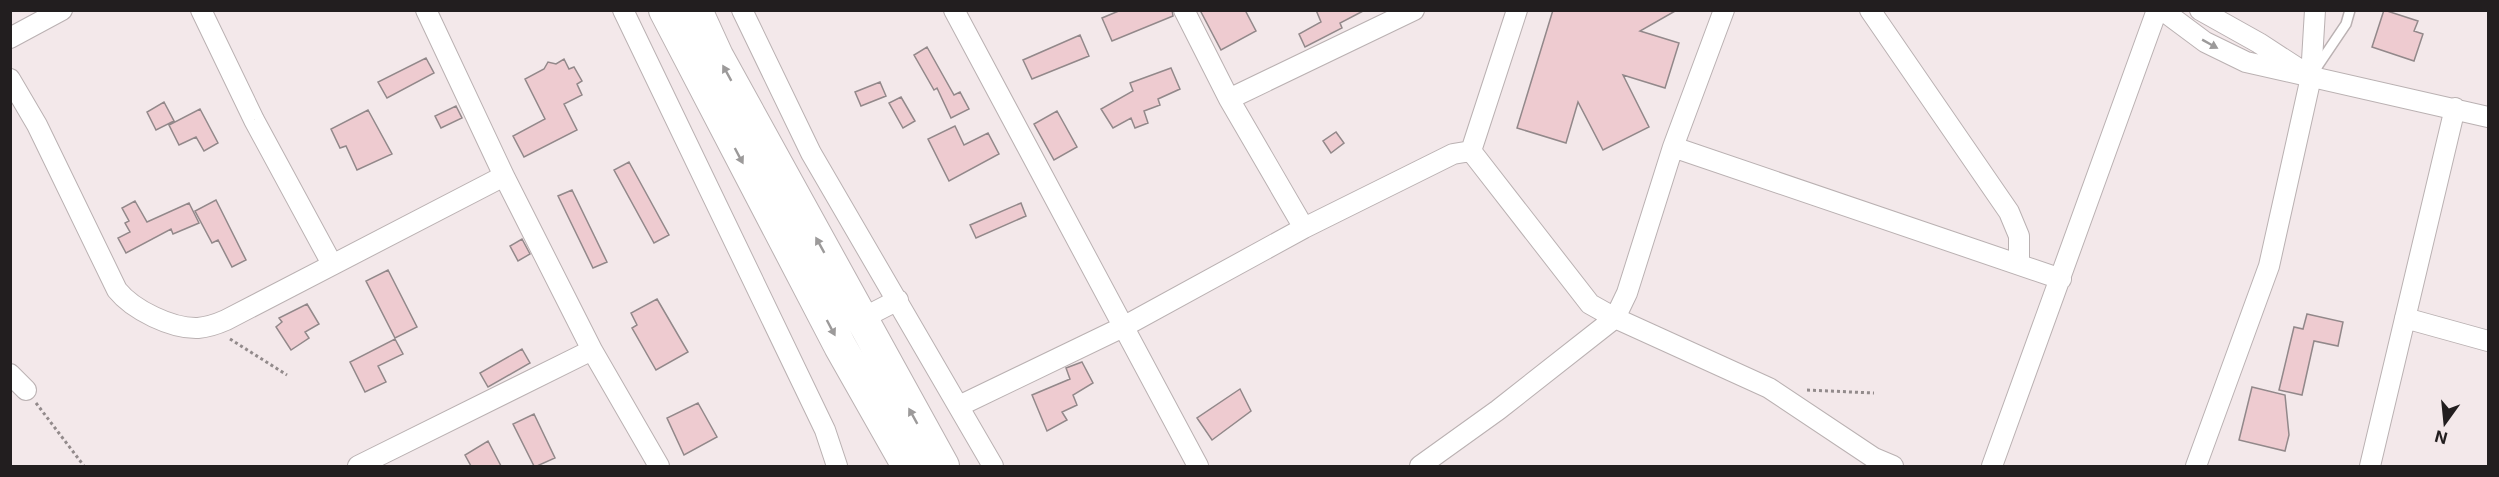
<svg xmlns="http://www.w3.org/2000/svg" width="2499" height="477" font-family="Inter,sans-serif">
<rect width="100%" height="100%" fill="#f3e8ea"/>
<path fill="#eecbd0" stroke="#92888a" stroke-width="1.5" d="M1121 10H1172L1173 16 1112 41 1102 18Z
M1200 10H1245L1256 31 1221 50Z
M1316 10H1365L1340 23 1342 28 1305 47 1299 34 1321 22Z
M1553 10H1677L1640 31 1679 43 1665 88 1623 75 1649 127 1603 150 1578 102 1566 143 1517 128Z
M2384 10 2418 21 2414 31 2423 34 2414 61 2372 47Z
M1080 35 1089 56 1032 79 1023 60Z
M927 47 954 95 960 92 969 109 951 118 937 88 934 90 914 55Z
M426 58 434 73 387 98 378 82Z
M564 59 569 69 574 67 582 81 577 84 582 95 564 104 577 130 524 157 513 136 545 119 525 79 544 69 548 62 556 64Z
M1171 68 1180 89 1158 99 1160 105 1144 111 1148 123 1135 128 1131 118 1113 128 1101 109 1133 91 1130 83Z
M880 82 886 96 861 106 855 92Z
M901 97 915 121 903 128 889 103Z
M164 102 174 121 156 130 147 112Z
M456 106 462 118 441 128 435 116Z
M200 109 218 143 204 151 196 137 179 145 169 125Z
M368 110 392 154 357 170 346 146 340 148 331 129Z
M1057 111 1077 147 1054 160 1034 124Z
M955 126 964 145 988 133 999 154 949 181 928 139Z
M1336 132 1344 143 1331 153 1323 141Z
M629 162 669 235 654 243 614 170Z
M572 190 607 262 593 268 558 196Z
M216 200 246 260 232 267 218 240 212 243 195 211Z
M135 201 147 222 189 203 199 223 173 234 171 229 126 253 118 238 130 232 125 223 129 221 122 208Z
M1021 203 1026 216 976 238 970 225Z
M522 239 530 254 518 261 510 246Z
M388 270 417 327 395 338 366 281Z
M657 299 688 352 656 370 632 328 637 325 631 313Z
M307 304 319 324 305 332 309 338 291 350 276 327 282 322 279 318Z
M2307 314 2343 322 2338 346 2314 341 2302 395 2279 390 2294 327 2303 329Z
M395 339 403 354 378 366 386 382 365 392 350 362Z
M522 349 530 363 488 387 480 373Z
M1082 362 1093 383 1073 395 1077 405 1062 412 1067 420 1047 431 1032 395 1070 379 1066 368Z
M2252 387 2285 395 2289 435 2285 451 2239 440Z
M1240 389 1251 411 1212 440 1197 418Z
M698 403 717 437 684 455 667 418Z
M534 414 555 458 537 466H534L513 424Z
M488 441 501 466H471L465 455Z"/>
<g fill="none" stroke-linecap="round" stroke-linejoin="round">
<defs>
<path id="service" d="M2315 70 2346 24 2350 10"/>
<path id="minor" d="M201 10 254 120 332 264
M426 10 504 176 592 350 659 466
M623 10 825 430 837 466
M742 10 811 153 993 466
M954 10 1198 466
M1184 10 1229 99 1304 228
M1870 10 2009 212 2019 236V263
M2162 10 2205 42 2246 62 2488 117
M2200 10 2259 43 2299 69
M10 38 62 10
M10 79 37 125 117 290C133 310 172 329 198 328 209 327 217 324 226 320L504 176
M1229 99 1414 10
M1673 147 2061 279
M1471 151 1590 304 1615 318 1769 388 1874 458 1893 466
M2405 318 2488 341
M861 319 898 300
M10 374 26 390
M959 406 1123 327 1304 228 1453 154 1471 151 1517 10
M358 466 592 350
M1420 466 1498 410 1615 318 1627 293 1673 147 1724 10
M1992 466 2157 10
M2196 466 2269 266 2311 77 2315 10
M2370 466 2455 108"/>
<path id="primary" d="M665 10 840 346 908 466
M696 10 717 56 943 466"/>
</defs>
<use href="#service" stroke="#bab1b2" stroke-width="12"/>
<use href="#minor" stroke="#bab1b2" stroke-width="22"/>
<use href="#primary" stroke="#bab1b2" stroke-width="34"/>
<path stroke="#928a8b" stroke-width="3" stroke-dasharray="3 3" stroke-linecap="butt" d="M230 339 287 375
M1807 390 1874 393
M36 403 84 466"/>
<use href="#service" stroke="#fff" stroke-width="9"/>
<use href="#minor" stroke="#fff" stroke-width="20"/>
<use href="#primary" stroke="#fff" stroke-width="32"/>
</g>
<defs><path id="oneway-solid" d="M-6-.8H1V-3.2L6.5 0L1 3.2V.8H-6Z" transform="scale(1.5)"/></defs>
<g fill="#9c9a9a">
<use href="#oneway-solid" transform="translate(2210 44) rotate(29)"/>
<use href="#oneway-solid" transform="translate(727 73) rotate(-119)"/>
<use href="#oneway-solid" transform="translate(739 156) rotate(62)"/>
<use href="#oneway-solid" transform="translate(820 245) rotate(-119)"/>
<use href="#oneway-solid" transform="translate(831 328) rotate(62)"/>
<use href="#oneway-solid" transform="translate(913 416) rotate(-119)"/>
</g>
<rect width="2499" height="477" fill="none" stroke="#221e1f" stroke-width="24"/>
<g transform="translate(2445 423) rotate(195)" stroke="#f3e8ea" stroke-width="4.5" paint-order="stroke">
<path d="M0-4.5L10 22L0 15L-10 22Z" fill="#221e1f"/>
<text y="-9" font-size="16" font-weight="bold" text-anchor="middle" fill="#221e1f">N</text>
</g>
</svg>
